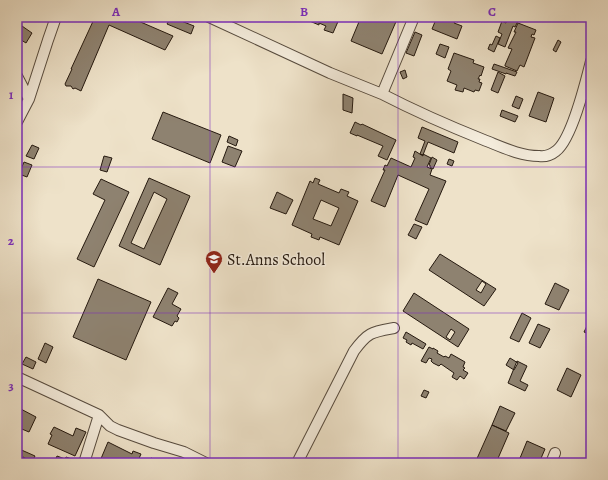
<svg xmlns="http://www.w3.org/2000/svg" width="608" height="480" font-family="Alegreya,serif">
<rect width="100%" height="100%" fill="#eee2c9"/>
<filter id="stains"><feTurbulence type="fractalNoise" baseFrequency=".005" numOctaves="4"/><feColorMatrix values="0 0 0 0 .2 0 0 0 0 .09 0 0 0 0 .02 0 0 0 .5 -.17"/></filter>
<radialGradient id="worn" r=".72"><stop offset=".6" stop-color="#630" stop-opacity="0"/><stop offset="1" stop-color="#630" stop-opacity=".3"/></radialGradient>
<path fill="#8e8270" stroke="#25190f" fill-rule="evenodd" d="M95 17H129L173 36 165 50 109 25 81 91 75 88 73 89 71 86H66L65 84 72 69H71Z
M171 17 194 26 191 34 167 24Z
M300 17H340L333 33 324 30 326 26 319 23V25Z
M361 17H398L382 54 351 41Z
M437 17H460L458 22 455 21 454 23 462 26 457 39 432 29Z
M508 17H513L519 19 515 27 513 26 505 47 498 44 502 34 498 32 502 21 506 23Z
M518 23 536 30 534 35 532 34 531 37 535 38 524 67 520 65 517 71 505 66V65L512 49 508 48 516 32H514Z
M22 26 32 33 26 43 18 38 19 35 17 34Z
M415 32 422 35 414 56 406 53Z
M496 36 500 38 494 52 488 49 490 44 492 45Z
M558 40 561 42 556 52 553 50Z
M440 44 449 47 445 58 436 54Z
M454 53 474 60 473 63 484 67 481 76 480 75 478 79H480L479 82 482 83 479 91 475 90 474 92 464 88 463 92 455 90 457 85 447 81 451 71 448 69Z
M494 64 517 72 515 76 506 73V74L492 69Z
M405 70 407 77 403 79 400 72Z
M498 72 505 76 498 93 491 90Z
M538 92 554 98 546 122 529 116Z
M343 94 353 98 352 113 343 110Z
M516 96 523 99 519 109 512 106Z
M502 110 518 116 515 122 500 116Z
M163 112 221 135 210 163 152 139Z
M355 122 361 125 362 124 396 140 387 160 378 156 383 146 357 135V136L350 133Z
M422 127 458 142 454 153 428 142 423 155 420 154 425 141 418 138Z
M229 136 238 140 236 146 227 142Z
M32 145 39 148 34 159 26 156Z
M228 146 242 151 235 167 222 162Z
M415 151 423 156V154L431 158 427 167 432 169 430 175 446 181 427 225 415 220 429 189 398 175 385 207 371 201 385 170H383L385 165 387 166 391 158 411 167 415 158 413 157Z
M104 156 112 158 107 172 100 170Z
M432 157 437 160 433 169 430 167V165H429Z
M449 159 454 161 452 166 447 164Z
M24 162 32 165 27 177 19 174Z
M149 178 190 196 160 265 119 246ZM154 192 167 199 144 249 131 243Z
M315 178 320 180 318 184 339 193 341 189 349 192 347 196 358 201 339 245 320 237 319 240 311 237 312 234 292 225 310 181 313 183ZM321 200 339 208 331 226 313 219Z
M101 179 129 192 94 267 77 259 105 200 93 194Z
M277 192 293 200 286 214 270 208Z
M414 224 422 227 416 239 408 235Z
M440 254 496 289 484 306 429 270ZM482 281 486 284 481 293 476 290Z
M98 279 151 302 126 360 73 337Z
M555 283 569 290 559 310 545 304Z
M168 288 178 293 172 304 181 309 177 316 179 318 177 322 175 321 172 326 153 317Z
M414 293 469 329 458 347 403 311ZM451 329 455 332 450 340 446 337Z
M522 313 531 318 519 342 510 338Z
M591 318V335L584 332Z
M538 324 550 329 540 348 529 343Z
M406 332 426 344 423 349 412 343 411 345 406 342 407 340 403 338Z
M45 343 53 347 46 363 38 359Z
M429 347 433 349V348L438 351 437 353 444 357 445 356 449 358 451 354 465 362 463 367 465 368 463 370 468 373 464 379 460 376 457 380 452 377 454 373 441 364 439 366 433 363 431 361 432 359 429 358 426 363 421 361Z
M26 357 36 362 33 369 22 364Z
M510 358 518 363 514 370 506 365Z
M517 361 527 366 520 381 528 385 525 391 508 383Z
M567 368 581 375 571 397 557 390Z
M424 390 429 392 426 398 421 396Z
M500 406 515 413 506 431 492 425Z
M17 407 36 417 29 432 17 427Z
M492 425 509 433 496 463H475Z
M54 427 73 436 76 428 86 432 75 456 48 444 52 435 50 434Z
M527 441 545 449 539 463H518Z
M108 442 132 454 133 451 141 454 137 463H102L100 461Z
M17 448 35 456 32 462 23 457 21 463 17 461Z
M57 456 65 459 66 457 77 461 76 463H54Z
M151 458 164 463H150Z"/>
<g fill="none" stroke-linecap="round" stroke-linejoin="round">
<defs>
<path id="minor" d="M209 17 330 73 382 94 414 17
M17 76 29 99
M382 94C415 111 449 126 484 140 502 147 520 156 539 156 546 157 551 155 556 151 572 139 586 81 591 61
M17 122 29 99 48 40 56 17
M17 377 99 415 110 426 118 430 154 443 184 452 206 463
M84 463 99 415
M297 463 354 351C368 332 372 332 394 328
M551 463 555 453"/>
</defs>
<use href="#minor" stroke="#574b3e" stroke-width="12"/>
<use href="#minor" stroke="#f4ecdc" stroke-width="10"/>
</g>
<path fill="none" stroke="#7b2cbf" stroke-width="1" stroke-opacity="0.55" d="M210 17V463M398 17V463M17 167H591M17 313H591"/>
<defs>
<symbol id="school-pin" viewBox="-11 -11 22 30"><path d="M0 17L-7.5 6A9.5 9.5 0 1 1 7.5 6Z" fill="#8f2418" stroke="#f4ecdc"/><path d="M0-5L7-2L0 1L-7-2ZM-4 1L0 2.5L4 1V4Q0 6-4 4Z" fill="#fff"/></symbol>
</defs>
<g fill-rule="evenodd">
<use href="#school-pin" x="204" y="249" width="20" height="27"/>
</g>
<g text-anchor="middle" stroke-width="3" stroke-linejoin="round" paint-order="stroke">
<g font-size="16" fill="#25190f" stroke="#f4ecdc" text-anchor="start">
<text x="227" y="265">St.Anns School</text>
</g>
</g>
<rect width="608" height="480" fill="none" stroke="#eee2c9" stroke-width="44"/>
<rect x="22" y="22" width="564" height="436" fill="none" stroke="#7b2cbf" stroke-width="1.5"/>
<g font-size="13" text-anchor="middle" font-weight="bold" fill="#7b2cbf">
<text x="116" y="16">A</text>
<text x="304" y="16">B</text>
<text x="492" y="16">C</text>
<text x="11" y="99">1</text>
<text x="11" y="245">2</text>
<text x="11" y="390">3</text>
</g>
<rect width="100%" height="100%" filter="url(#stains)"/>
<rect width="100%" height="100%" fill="url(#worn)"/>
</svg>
